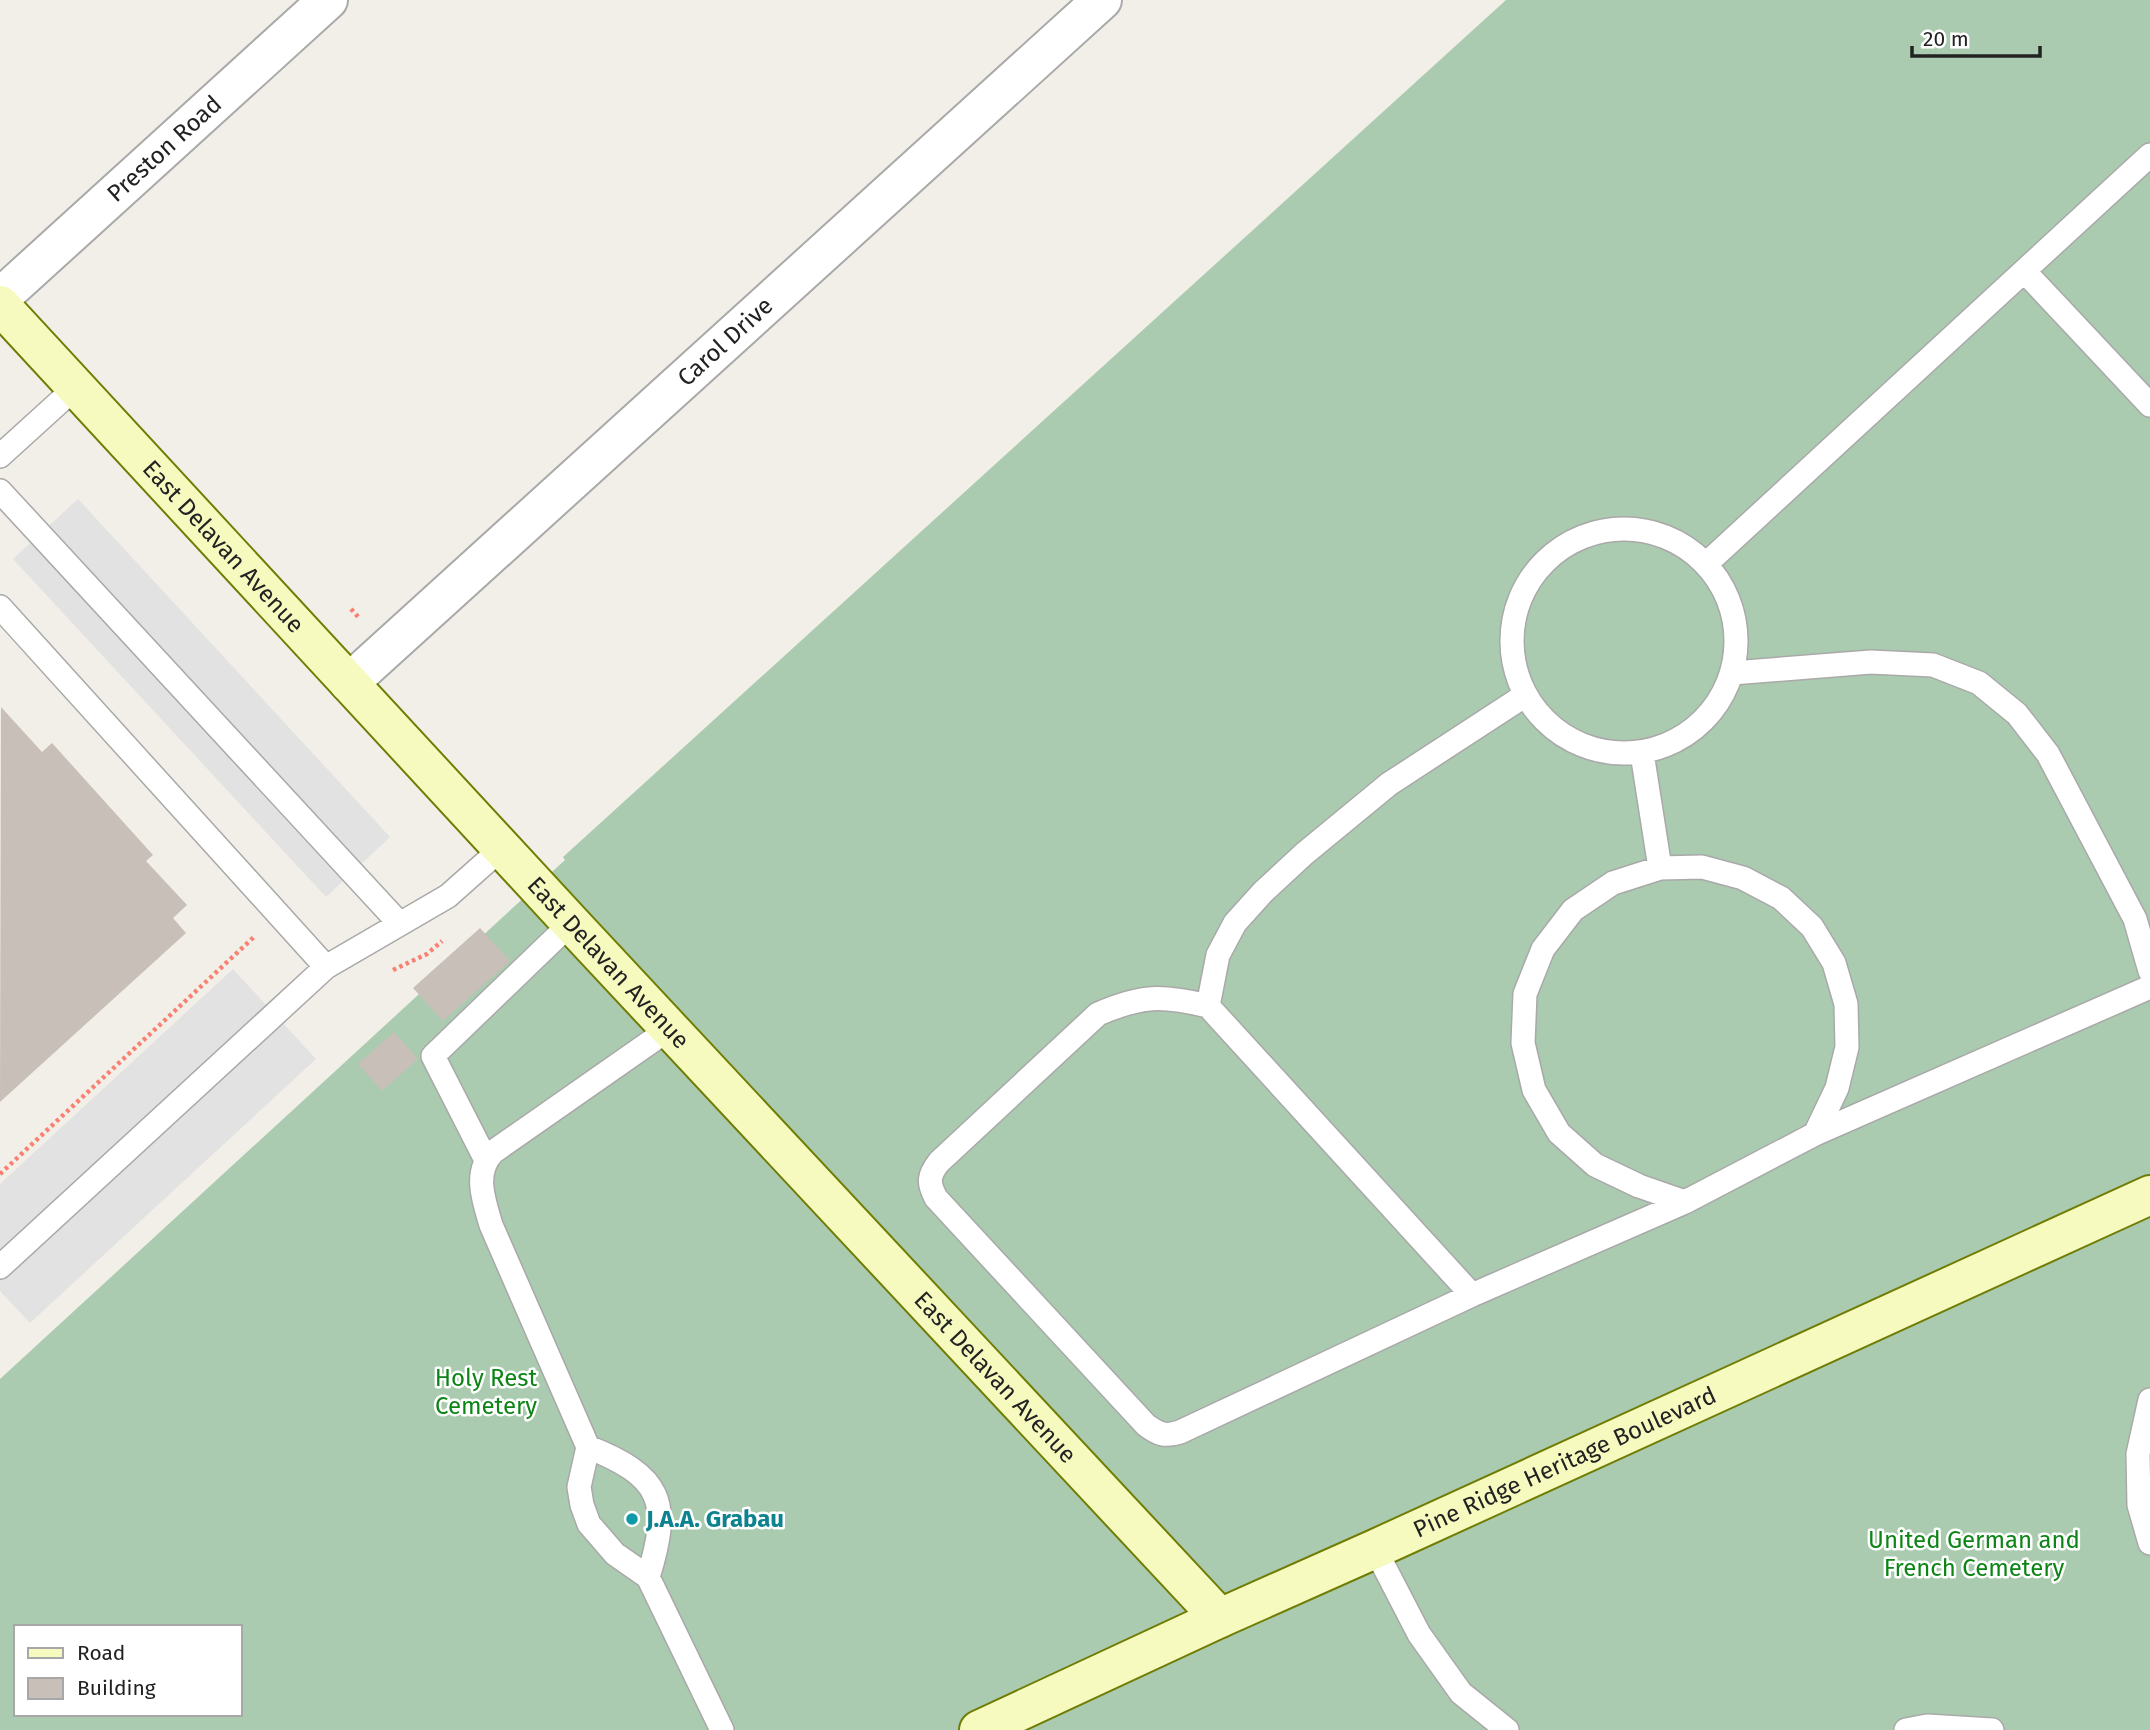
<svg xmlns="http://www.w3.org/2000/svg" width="2150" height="1730" font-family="'Fira Sans',sans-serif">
<rect width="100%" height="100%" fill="#f2efe9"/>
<path fill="#aacbaf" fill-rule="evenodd" d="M1506 0H2150V1730H0V1379L565 860 563 857ZM16 1627H240V1714H16Z"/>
<path fill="#e2e2e2" d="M78 499 390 837 326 897 13 559Z
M233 969 316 1059 30 1323 0 1291V1184Z"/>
<path fill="#c7bfb8" d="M1 707 42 752 52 743 153 855 146 861 187 905 173 918 186 933 0 1102Z
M480 928 510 961 443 1021 413 988Z
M394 1032 418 1059 382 1091 358 1064Z"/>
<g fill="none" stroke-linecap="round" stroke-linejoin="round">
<defs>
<path id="lane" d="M2025 272 2150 405
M0 456 76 387
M0 491 400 924
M1512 641a112 112 0 1 1 224 0a112 112 0 1 1-224 0Z
M1706 564 2150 155
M0 607 326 967
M1732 673 1871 662 1933 665 1979 683 2017 714 2048 754 2135 919 2150 971
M1524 696 1389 784 1304 854 1263 892 1235 923 1218 955 1208 1006C1162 995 1142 995 1098 1014L939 1162C928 1176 928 1183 936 1198L1146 1425C1158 1434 1165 1437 1180 1432L1472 1295 1685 1202 1815 1134 2150 987
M1642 753 1660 868
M1208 1006 1472 1295
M486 1160 433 1056 571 923
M1685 1202 1639 1186 1595 1165 1559 1133 1534 1090 1523 1043 1525 994 1543 949 1573 910 1613 883 1660 868 1702 867 1743 878 1781 898 1812 927 1834 963 1846 1004 1847 1047 1837 1088 1815 1134
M0 1267 326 967 448 896 502 848
M2150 1400 2138 1454 2139 1505 2150 1543
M588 1447C661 1476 672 1501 648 1577L722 1730
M1375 1549 1419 1634 1461 1693 1507 1730
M648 1577 615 1554 589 1524 582 1505 579 1487 588 1447 491 1225C484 1201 473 1173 493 1152L669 1029
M1906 1730 1927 1726 1992 1730"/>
<g id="street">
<path id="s1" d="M0 298 328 0"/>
<path id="s2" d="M349 683 1102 0"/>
</g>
<g id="secondary">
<path id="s3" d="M0 305 571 923 1220 1618"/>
<path id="s4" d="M979 1730 1220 1618 1375 1549 2150 1195"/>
</g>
</defs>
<use href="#lane" stroke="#a9a9a9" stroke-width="26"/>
<use href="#street" stroke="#a9a9a9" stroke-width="42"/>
<use href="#secondary" stroke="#707d05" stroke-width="42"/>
<path stroke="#fa8072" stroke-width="4.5" stroke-dasharray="3.5 3.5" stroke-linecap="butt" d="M351 609 360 619
M393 970 427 954 442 941
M0 1174 255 936"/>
<use href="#lane" stroke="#fff" stroke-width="23"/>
<use href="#street" stroke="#fff" stroke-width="38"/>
<use href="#secondary" stroke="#f7fabf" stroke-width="38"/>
</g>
<circle fill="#0f9aa8" stroke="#fff" stroke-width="2.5" cx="632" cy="1519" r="7"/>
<g text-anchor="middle" stroke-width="5" stroke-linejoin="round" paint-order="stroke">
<g font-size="24" fill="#222" stroke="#fff">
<text dy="8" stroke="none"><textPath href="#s1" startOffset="222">Preston Road</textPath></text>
<text dy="8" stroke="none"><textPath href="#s2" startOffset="508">Carol Drive</textPath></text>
<text dy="8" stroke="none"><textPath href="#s3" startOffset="329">East Delavan Avenue</textPath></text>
<text dy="8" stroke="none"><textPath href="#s3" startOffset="896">East Delavan Avenue</textPath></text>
<text dy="8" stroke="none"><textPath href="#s3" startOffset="1463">East Delavan Avenue</textPath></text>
<text dy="8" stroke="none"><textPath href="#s4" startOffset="644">Pine Ridge Heritage Boulevard</textPath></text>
</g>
<g font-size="24" fill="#0c8416" stroke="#fff">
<text x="486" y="1386">Holy Rest<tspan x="486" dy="28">Cemetery</tspan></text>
<text x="1974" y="1548">United German and<tspan x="1974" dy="28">French Cemetery</tspan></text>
</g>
<g font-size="24" font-weight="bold" fill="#0d838f" stroke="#fff" text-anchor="start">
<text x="646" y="1527">J.A.A. Grabau</text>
</g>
</g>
<rect x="14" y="1625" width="228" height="91" fill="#ffffff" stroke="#a7a7a7" stroke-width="2"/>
<rect x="28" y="1648" width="35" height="10" fill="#f7fabf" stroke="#a7a7a7" stroke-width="2"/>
<text x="77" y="1660" font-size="21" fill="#222222">Road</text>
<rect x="28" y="1678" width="35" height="21" fill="#c7bfb8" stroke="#a7a7a7" stroke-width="2"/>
<text x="77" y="1695" font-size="21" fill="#222222">Building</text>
<path d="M1912 46v10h128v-10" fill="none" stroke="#222222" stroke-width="3.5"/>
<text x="1923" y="46" font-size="21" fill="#222222" stroke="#ffffff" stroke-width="5" paint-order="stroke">20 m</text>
</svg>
